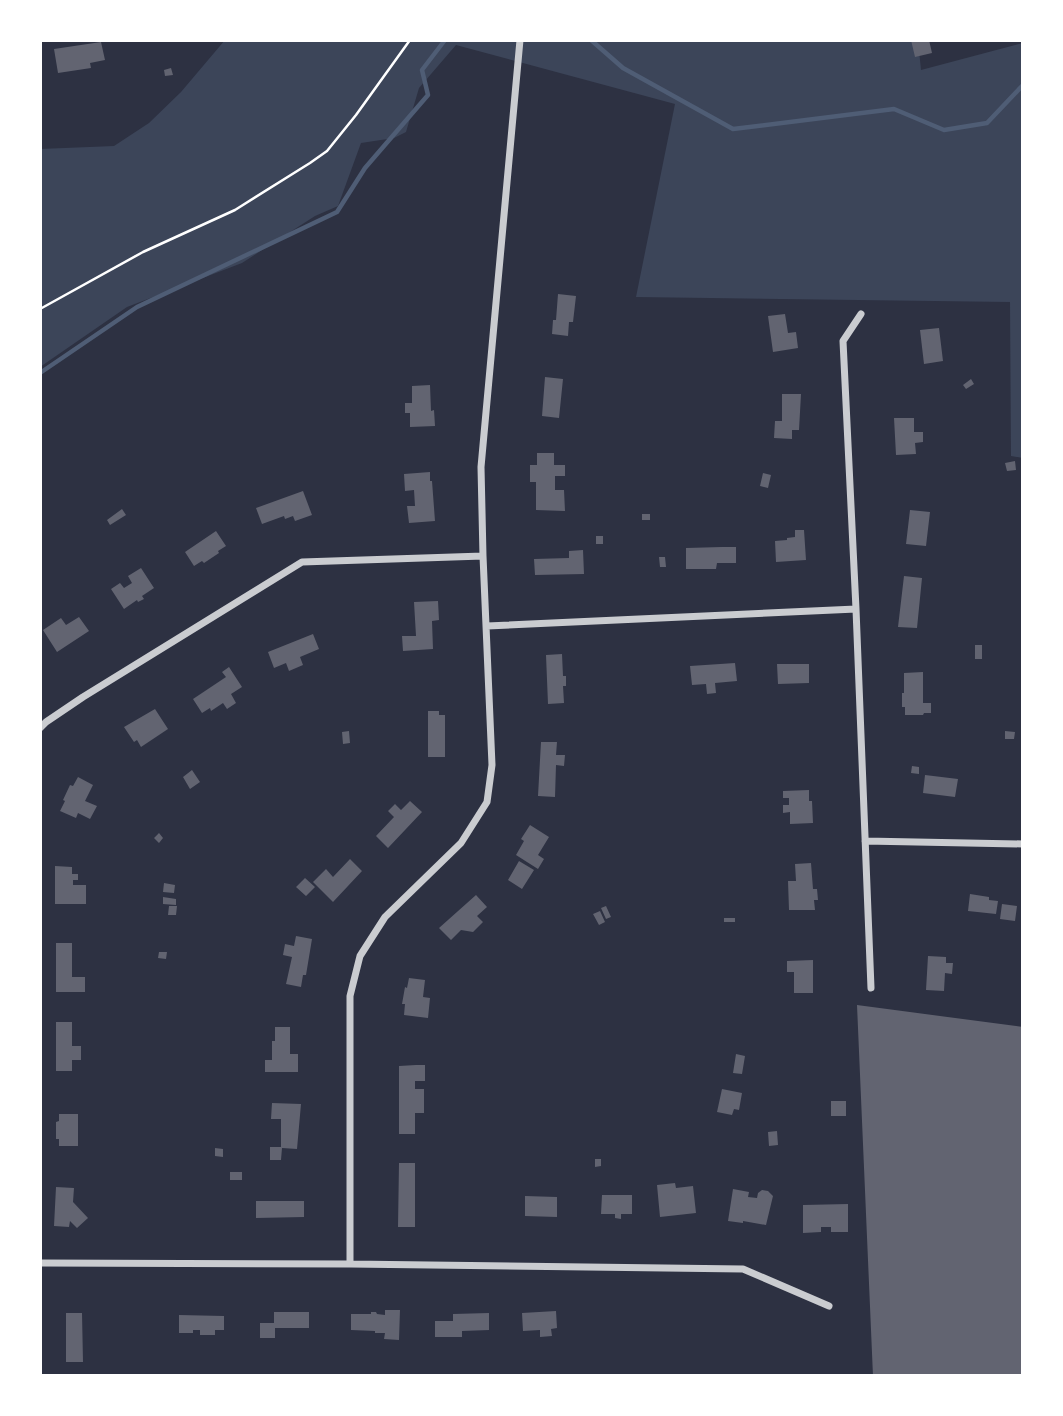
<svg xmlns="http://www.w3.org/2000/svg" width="1063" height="1416" font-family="'IBM Plex Serif',serif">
<rect width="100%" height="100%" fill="#2d3142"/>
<path fill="#3c4559" d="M225 40H918L921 70 1023 43V458L1011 456 1010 302 636 297 675 104 456 45 419 88 406 132 394 138 361 143 338 206 315 216 242 263 127 307 40 367V149L114 146 149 123 181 92Z"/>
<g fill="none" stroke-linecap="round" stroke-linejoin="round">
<path stroke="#4f5d75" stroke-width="4.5" d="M591 40 623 68 733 129 894 109 944 130 987 123 1023 85
M40 373 137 307 337 212 365 168 428 95 422 70 445 40"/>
</g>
<path fill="#626471" d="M911 40H929L932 53 915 57Z
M101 42 105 60 90 63 91 68 58 73 54 49Z
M171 68 173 75 165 76 164 70Z
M558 294 576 296 573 322H569L568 336 552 334 553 320H556Z
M785 314 788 333 796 332 798 348 773 352 768 316Z
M939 328 943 361 924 364 920 330Z
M545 377 563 379 559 418 542 416Z
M971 379 974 384 966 389 963 385Z
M430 385 431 411 434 410 435 426 410 427V413H405V403H412V386Z
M782 394H801L799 430H792V439L774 438 775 421H782Z
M894 418H914V432H923V442L915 443 916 454 896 455Z
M537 453H554V465H565V476H555V490H564L565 511 536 510V482H530V465H537Z
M1015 461 1016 470 1007 471 1005 463Z
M430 472V481H432L435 521 409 523 407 506H415L414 490 405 491 404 474Z
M763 473 771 475 768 488 760 486Z
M303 491 312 515 295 521 293 516 285 519 284 516 262 524 256 508Z
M122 509 126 515 110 525 107 520Z
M910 510 930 512 926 546 906 544Z
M642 514H650V520H642Z
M795 530H804L806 560 776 562 775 541 787 540V538L795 537Z
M216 531 226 546 218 551 219 553 204 563 202 561 194 566 185 552Z
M596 536H603V544H596Z
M722 547H736V563H717L716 569H686V548Z
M583 550 584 574 535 575 534 559 569 558V551Z
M659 557H665L666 567H660Z
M141 568 154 588 142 596 144 599 138 602 137 600 124 609 111 589 120 583 124 588 132 583 128 576Z
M904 576 922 578 917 628 898 627Z
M438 601 439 620 432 621 433 649 403 651 402 636H416L414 602Z
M79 617 89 631 57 652 43 630 61 618 66 625Z
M313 634 319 649 300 657 303 665 289 671 286 663 274 668 268 652Z
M975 645H982V659H975Z
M562 654 563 676H566V686H563L564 703 548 704 546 655Z
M735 663 737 681 715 683 716 693 707 694 706 684 692 685 690 666Z
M777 664H809V683L778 684Z
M229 667 242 687 231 694 236 703 227 709 223 703 211 711 210 708 202 713 193 699 226 677 222 672Z
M923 672V703H931V713H924L923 715H905V707H902V693H904V673Z
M155 709 168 729 141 747 137 740 134 742 124 727Z
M428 711H439V715H445V757H428Z
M349 731 350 743 343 744 342 732Z
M1005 731 1015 732 1014 739H1005Z
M541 742H557L556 755H565L564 766 556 765 555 797 538 796Z
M912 766 919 767V774L911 773Z
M192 770 200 782 190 789 183 777Z
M925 775 958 779 955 797 923 793Z
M78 777 93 785 85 801 97 806 90 819 78 813 76 818 60 811 65 801 63 800 70 785 73 786Z
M809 790V801H812L813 823 790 824V812L783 813V805H789V798H783V791Z
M410 801 422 812 388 848 376 836 394 817 388 811 395 804 401 810Z
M530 825 549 837 538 855 544 859 538 869 516 855 524 841 521 839Z
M159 833 163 838 159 843 154 838Z
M350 859 362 871 333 902 313 882 326 869 333 877Z
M519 861 534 870 522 889 508 880Z
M811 863 813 889H817L818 900H814L815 910H789L788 881H796L795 864Z
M55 866 72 867V874H78V880H73V885H86V904H55Z
M305 878 315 887 306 896 296 887Z
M164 883 175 885 174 893 163 892Z
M970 894 989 897V900L998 901 996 914 968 911Z
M476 895 487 907 477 916 483 922 473 932 461 930 451 940 439 928Z
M163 897 176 899V905L163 904Z
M1002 904 1017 906 1015 921 1000 919Z
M169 906H177L176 915H168Z
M606 906 611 917 606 919 601 908Z
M600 911 605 922 599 925 593 914Z
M724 918H735V922H724Z
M296 936 312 939 306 975H303L301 987 286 984 292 957 283 955 285 944 294 946Z
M56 943H72V977H85V992H56Z
M159 952H167L166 959 158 958Z
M928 956 946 957V963H953L952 974 945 973 944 991 926 990Z
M813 960V993H794V972H787V961Z
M409 978 425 980 423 997 430 998 428 1018 404 1015 405 1004H402L405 987 407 988Z
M857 1005 1023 1027V1376H873Z
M56 1022H72V1046H81V1060H72V1071H56Z
M275 1027H290V1054H298V1072H265V1060H272V1041H275Z
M736 1054 745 1056 742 1074 733 1073Z
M416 1065H425V1081H415V1089H424V1113H415V1134H399V1066Z
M722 1089 742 1093 739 1110 734 1109 732 1115 717 1112Z
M831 1101H846V1116H831Z
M272 1103 301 1104 297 1149 282 1148 281 1160H270V1147H281V1119H271Z
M59 1114H78V1146H59V1139H56V1122L59 1121Z
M777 1131 778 1145 769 1146 768 1132Z
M215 1148 223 1149V1157L215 1156Z
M595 1159H601V1166L595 1167Z
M399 1163H415V1227H398Z
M230 1172H242V1180H230Z
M675 1183 676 1188 693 1186 696 1213 660 1217 657 1185Z
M56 1187 74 1188 73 1202 88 1218 77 1228 70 1221 69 1227 54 1226Z
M733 1189 749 1192 748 1197 757 1198 758 1193 762 1190 768 1191 773 1196 766 1225 743 1221V1223L728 1221Z
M602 1195H632V1214H621V1219L615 1218V1214H601Z
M525 1196 557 1197V1217L525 1216Z
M256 1201H304V1217L256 1218Z
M848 1204V1232H831V1227H821V1232L803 1233V1205Z
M385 1310H400L399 1340 384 1339 385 1333H375V1331L351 1330V1314H371V1312H376L377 1314 385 1315Z
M556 1311 557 1328 551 1329 552 1336 540 1337V1330L523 1331 522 1313Z
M274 1312H309V1328H275V1338H260V1323H274Z
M66 1313H82L83 1362H66Z
M489 1313V1330L462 1331V1337H435V1321H453V1314Z
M179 1315 224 1316V1330H215V1335H200V1330H193V1333H179Z"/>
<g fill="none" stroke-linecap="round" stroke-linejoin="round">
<path stroke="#fff" stroke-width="2.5" d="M40 309 143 252 235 210 310 163 327 151 356 115 410 40"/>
<path stroke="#caccd0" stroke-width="7" d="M861 314 843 341 856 609 871 988
M487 626 856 609
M40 728 46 722 83 697 302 562 483 556
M865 841 1023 844
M40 1263 350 1264 743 1269 829 1306
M350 1264V996L360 956 385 917 461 843 487 802 492 765 483 556 481 467 520 40"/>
</g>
<rect width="1063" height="1416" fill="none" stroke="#ffffff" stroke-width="84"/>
</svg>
